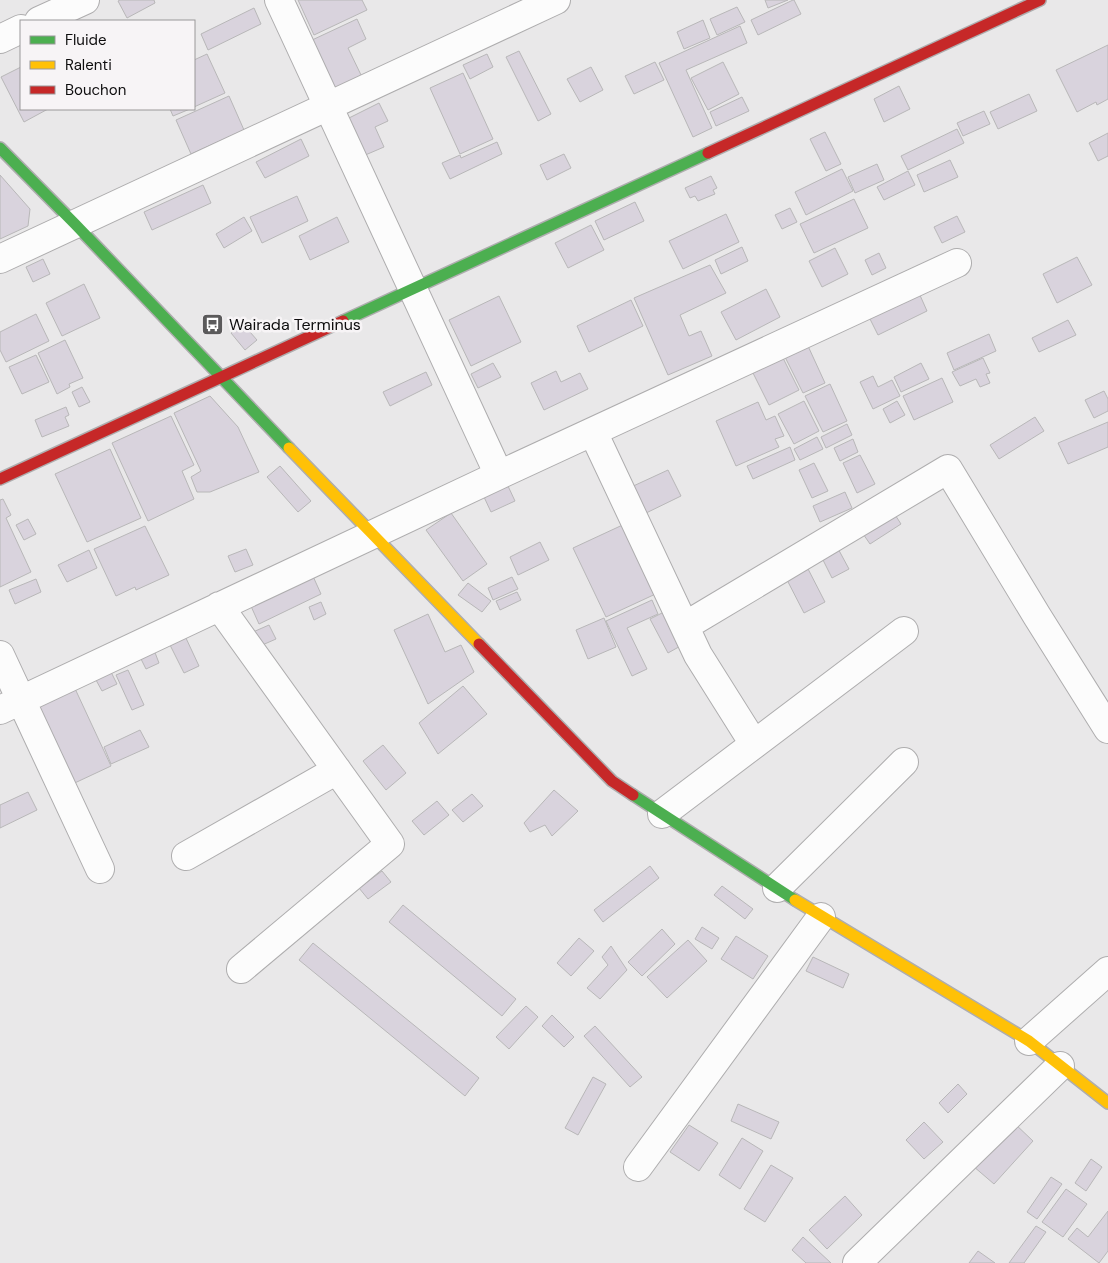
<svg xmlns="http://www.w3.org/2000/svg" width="1108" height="1263" font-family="'DM Sans',sans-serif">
<rect width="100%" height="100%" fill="#e9e8e9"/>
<path fill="#d9d3dd" stroke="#b8b7b8" d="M120 0H154L155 3 127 18 118 1Z
M298 0H362L367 10 314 35Z
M765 0H788L768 8Z
M793 0H794L801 14 758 35 751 20Z
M737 7 745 22 717 35 710 19Z
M254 8 261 24 208 50 201 34Z
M357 19 366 39 348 48 362 77 333 91 310 41Z
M703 20 710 38 684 49 677 32Z
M740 26 747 43 686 70 712 128 693 137 659 63Z
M1108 45V99L1097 105 1096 102 1077 112 1056 70Z
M519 51 551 114 538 121 506 57Z
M207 54 225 93 194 107V60Z
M487 54 493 67 470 79 463 65Z
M655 62 664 80 634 94 625 76Z
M723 62 739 94 708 110 691 78Z
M21 67V109H48L24 122 1 77Z
M591 67 603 90 580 102 567 79Z
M463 73 493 139 460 154 430 88Z
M899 86 910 109 884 122 874 99Z
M1029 94 1037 111 998 129 990 112Z
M229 96 244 130 191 154 176 120Z
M742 97 749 111 716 126 710 112Z
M379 103 388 121 375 127 384 147 363 156 345 120Z
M170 109H190L173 116Z
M984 111 990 124 963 136 957 123Z
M957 129 964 143 908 170 901 156Z
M825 132 841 164 826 171 810 139Z
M1108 133V156L1098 161 1089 143Z
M301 139 309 156 265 178 256 162Z
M497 142 502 154 450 179 442 163 460 155 461 158Z
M564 154 571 168 547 180 540 165Z
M950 160 958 177 924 192 917 175Z
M877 164 884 180 855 193 848 177Z
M842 169 853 191 806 215 795 192Z
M908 171 915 185 884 200 877 187Z
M0 175 30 209 28 226 0 239Z
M711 176 717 188 713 190 715 194 698 201 695 196 690 198 685 188Z
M203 185 211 203 152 230 144 212Z
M297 196 308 221 262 243 250 217Z
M854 199 868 228 814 253 800 224Z
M635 202 644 221 604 240 595 221Z
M790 208 797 222 782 229 775 215Z
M726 214 739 242 683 269 669 241Z
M957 216 965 232 942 243 934 227Z
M244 217 252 231 224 248 216 234Z
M337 217 349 242 310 260 299 236Z
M591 225 604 250 568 268 555 243Z
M742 247 748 261 721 274 715 260Z
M835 248 848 274 822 287 809 261Z
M879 253 886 268 872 275 865 260Z
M1077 257 1092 285 1057 303 1043 274Z
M43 259 50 274 33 282 26 267Z
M710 265 726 293 680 315 689 336 701 331 712 356 668 375 634 298Z
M84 284 100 318 62 336 46 303Z
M766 289 780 317 736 340 721 312Z
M919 293 927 311 878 335 869 317Z
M499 296 521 342 471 366 449 320Z
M631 300 643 326 589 352 577 326Z
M36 314 49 341 6 362 0 350V332Z
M1068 320 1076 335 1039 352 1032 338Z
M243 324 257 340 245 350 231 333Z
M989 334 996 351 954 370 947 353Z
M65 340 83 378 69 384 70 387 57 394 38 353Z
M808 346 825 383 803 393 785 357Z
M36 355 49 382 22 394 9 367Z
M783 358 799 390 769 405 753 373Z
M983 358 990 373 986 374 990 383 980 387 976 379 960 386 952 372Z
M493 363 501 377 478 388 471 374Z
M921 363 929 379 901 392 894 377Z
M556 371 561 382 580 373 588 389 544 410 531 383Z
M426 372 432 385 390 406 383 392Z
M873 376 878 387 892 380 900 396 873 409 860 382Z
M942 378 953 402 914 420 903 396Z
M830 384 847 421 823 432 805 396Z
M82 387 90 402 79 407 72 392Z
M1104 391 1108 399V411L1094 418 1085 400Z
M210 396 238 427 259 472 210 492H197L191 477 201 471 174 413Z
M804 401 819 431 794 444 778 414Z
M897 401 905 415 890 423 883 409Z
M758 402 766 420 775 416 784 436 775 439 779 447 736 466 716 421Z
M66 407 69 415 65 417 69 426 42 437 35 420Z
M171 416 194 465 182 471 194 499 148 521 112 443Z
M1035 417 1044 431 999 459 990 445Z
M1108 422V447L1068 464 1058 443Z
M847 424 852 435 826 448 821 437Z
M817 437 823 449 800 460 794 449Z
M853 439 858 452 840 461 834 448Z
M790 447 795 460 753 479 747 466Z
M110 449 141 518 87 542 55 474Z
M860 455 875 484 857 493 843 463Z
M814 463 828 491 812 498 799 470Z
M280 466 311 501 298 512 267 477Z
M668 470 681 496 642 515 629 488Z
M508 486 515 501 491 512 484 497Z
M845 492 852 508 820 522 813 506Z
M3 499 11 515 6 518 31 572 0 587V500Z
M890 507 901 524 870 544 859 528Z
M451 513 487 564 463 581 426 530Z
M28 519 36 534 24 540 16 525Z
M629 522 662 591 606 617 573 548Z
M145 526 169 575 136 590 135 587 116 596 94 549Z
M540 542 549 560 518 575 510 557Z
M835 543 849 569 832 578 819 552Z
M246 549 253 565 235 572 228 556Z
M89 550 97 568 67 582 58 565Z
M806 565 825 602 804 613 785 576Z
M312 574 321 594 259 624 250 604Z
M512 577 518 589 493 600 488 588Z
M36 579 41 592 15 604 9 590Z
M468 583 491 601 482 612 458 595Z
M517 592 521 600 500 610 496 601Z
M652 600 658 614 627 628 647 669 632 676 606 621Z
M321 602 326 614 314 620 309 607Z
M666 611 684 644 668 653 650 619Z
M428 614 445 652 461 645 474 672 428 704 394 630Z
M604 618 616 647 588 659 576 630Z
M269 625 276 639 260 646 253 632Z
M185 636 199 666 184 673 169 643Z
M154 650 159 663 146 669 140 657Z
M128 670 144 705 132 710 116 675Z
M111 672 117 684 102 691 96 680Z
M71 680 111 766 64 788 24 701Z
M463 686 487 714 438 754 419 723Z
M140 730 149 747 111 764 104 747Z
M383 745 406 773 386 790 363 761Z
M554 790 578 811 552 836 545 825 530 832 524 823Z
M28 792 37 810 0 828V805Z
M472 794 483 806 463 822 452 810Z
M437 801 449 815 424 835 412 821Z
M650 866 659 878 603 922 594 910Z
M382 871 391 882 368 899 359 888Z
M722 886 753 909 745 919 714 895Z
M403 905 516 999 502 1016 389 922Z
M702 927 719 938 712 949 695 939Z
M662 929 675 944 642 976 628 962Z
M736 936 768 956 753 979 721 959Z
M579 938 594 951 571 976 557 963Z
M688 940 707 961 667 998 647 977Z
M313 943 479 1078 465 1096 299 960Z
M611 946 627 970 600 999 587 988 608 965 602 957Z
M813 957 849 974 843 988 806 971Z
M526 1006 538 1017 509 1049 496 1037Z
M552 1015 574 1037 564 1047 542 1026Z
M595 1026 642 1077 630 1087 584 1036Z
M593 1077 606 1084 578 1135 565 1128Z
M958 1084 967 1094 948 1113 939 1103Z
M738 1104 779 1122 771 1139 731 1121Z
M924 1122 943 1142 924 1159 906 1140Z
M1013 1122 1033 1141 994 1184 973 1166Z
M689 1125 718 1143 699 1171 670 1152Z
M742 1138 763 1151 740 1189 719 1175Z
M1091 1159 1102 1167 1086 1191 1075 1183Z
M771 1165 793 1178 765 1222 744 1209Z
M1051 1177 1062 1184 1037 1219 1027 1212Z
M1066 1189 1087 1204 1063 1237 1042 1222Z
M845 1196 862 1215 827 1249 809 1230Z
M1108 1211V1251L1099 1263 1068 1239 1077 1228 1088 1237Z
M1036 1226 1046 1232 1024 1263H1009Z
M803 1237 831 1263H806L792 1250Z
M978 1251 995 1263H969Z"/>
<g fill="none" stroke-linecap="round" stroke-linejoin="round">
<defs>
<path id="street" d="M279 0 499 475
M39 21 85 0
M0 39 21 29
M0 259 556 0
M593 432 698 655 754 744
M219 606 390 844 241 969
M685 626 948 469 1037 616 1108 729
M0 655 100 869
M0 710 499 475 957 263
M662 814 904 631
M186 856 337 770
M777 888 904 762
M1029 1041 1108 971
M638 1167 821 917
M857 1263 1060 1066"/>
<path id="fast" d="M0 148 75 224 289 448
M343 321 708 153
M633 795 795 900"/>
<path id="slow" d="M289 448 479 644
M795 900 1029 1041 1108 1103"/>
<path id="jam" d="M708 153 1040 0
M0 479 343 321
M479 644 612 781 633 795"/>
</defs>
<use href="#street" stroke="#aeadae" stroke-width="30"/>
<use href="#fast" stroke="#aeadae" stroke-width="14"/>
<use href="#slow" stroke="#aeadae" stroke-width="14"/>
<use href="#jam" stroke="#aeadae" stroke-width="14"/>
<use href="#street" stroke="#fcfcfc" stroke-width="28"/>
<use href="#fast" stroke="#4caf50" stroke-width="11"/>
<use href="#slow" stroke="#ffc107" stroke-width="11"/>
<use href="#jam" stroke="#c62828" stroke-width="11"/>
</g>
<defs>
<symbol id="bus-square" viewBox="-11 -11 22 22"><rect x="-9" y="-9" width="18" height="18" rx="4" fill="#5b5a5b" stroke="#f7f4f6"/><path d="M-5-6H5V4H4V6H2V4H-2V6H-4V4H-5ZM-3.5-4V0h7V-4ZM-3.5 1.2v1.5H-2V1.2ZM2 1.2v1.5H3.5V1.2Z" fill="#fff"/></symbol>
</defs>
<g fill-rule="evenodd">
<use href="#bus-square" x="200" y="312" width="25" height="25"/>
</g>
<g text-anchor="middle" stroke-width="5" stroke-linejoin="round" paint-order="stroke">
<g font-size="16" fill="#0e0d0e" stroke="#f7f4f6" text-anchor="start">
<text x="229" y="330">Wairada Terminus</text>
</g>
</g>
<rect x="20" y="20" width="175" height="90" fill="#f7f4f6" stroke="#9a9899"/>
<rect x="30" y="36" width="25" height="8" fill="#4caf50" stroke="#9a9899"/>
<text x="65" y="45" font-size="15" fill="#0e0d0e">Fluide</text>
<rect x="30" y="61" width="25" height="8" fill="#ffc107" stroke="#9a9899"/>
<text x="65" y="70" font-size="15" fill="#0e0d0e">Ralenti</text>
<rect x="30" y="86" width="25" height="8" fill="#c62828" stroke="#9a9899"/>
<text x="65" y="95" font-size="15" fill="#0e0d0e">Bouchon</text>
</svg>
